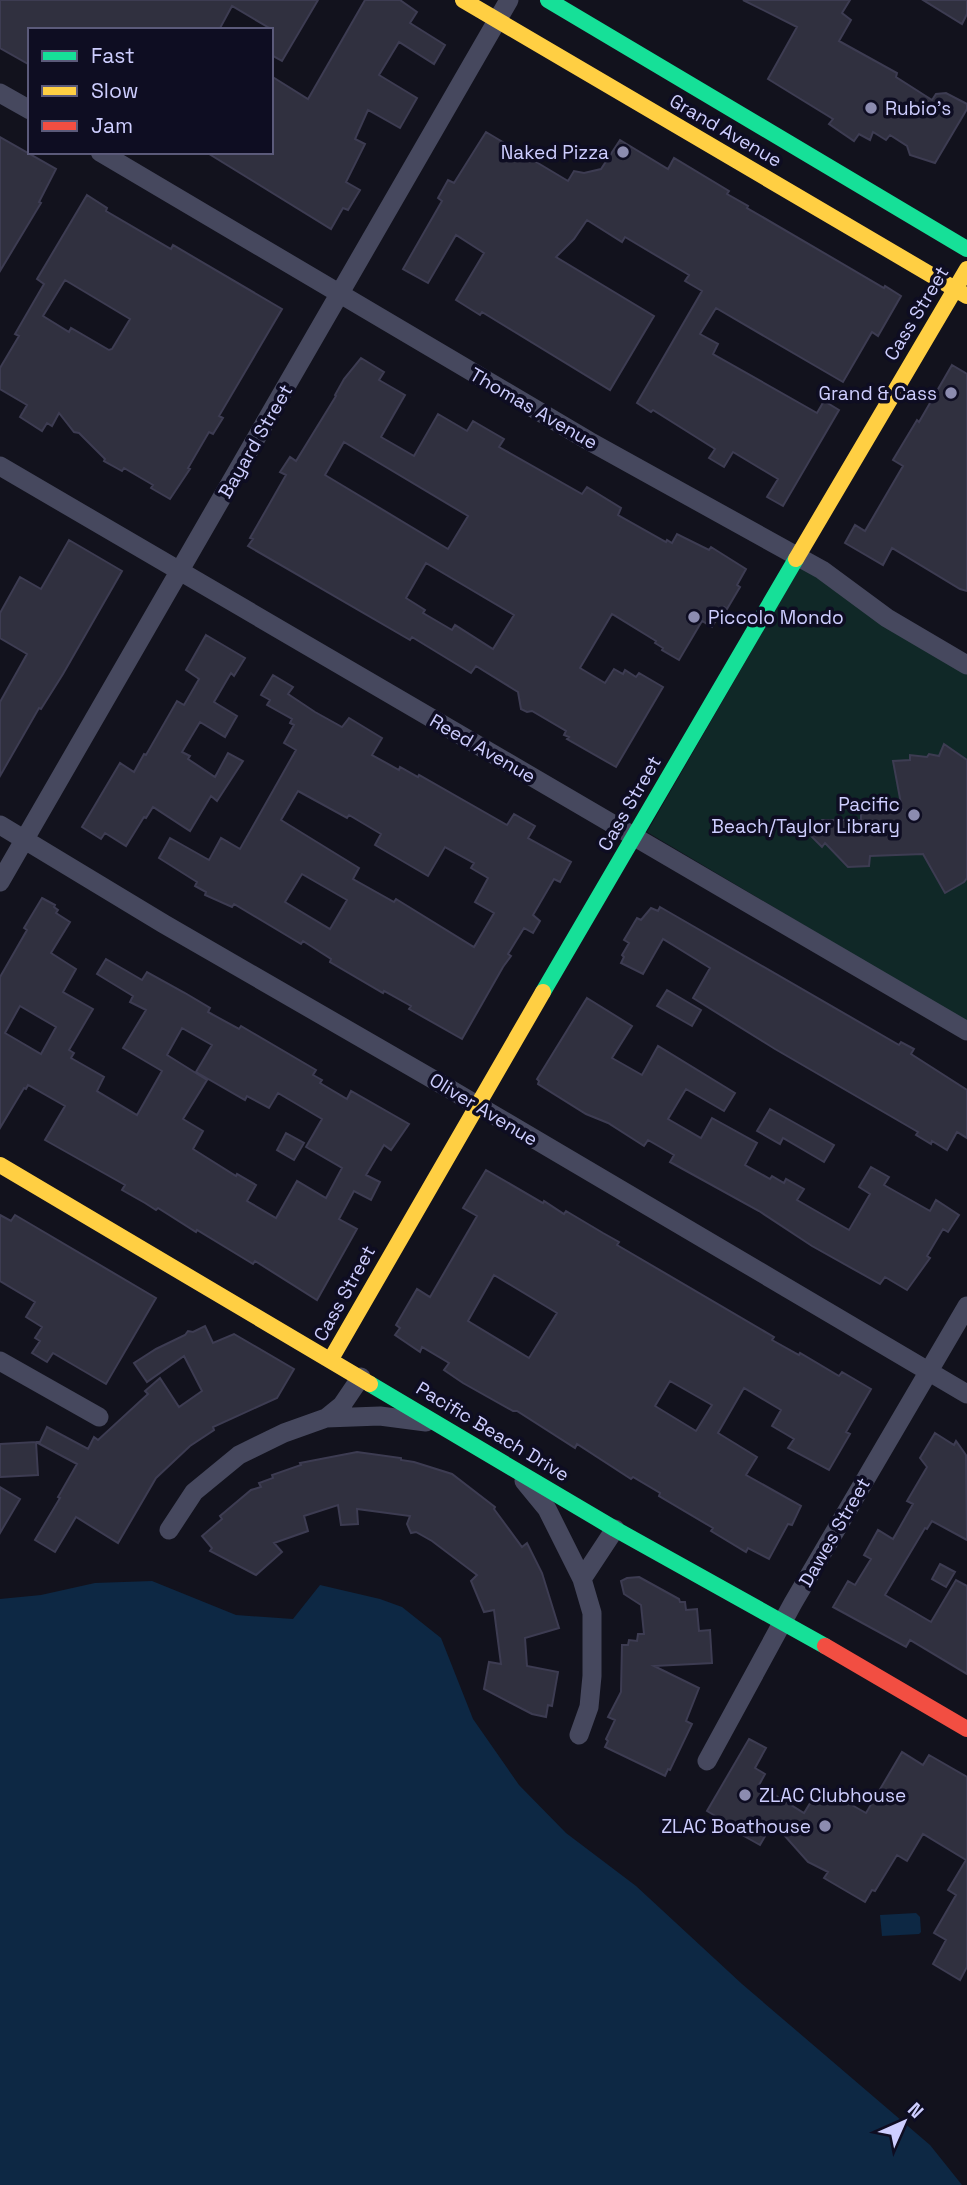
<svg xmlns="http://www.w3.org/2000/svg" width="967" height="2185" font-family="'Space Grotesk',sans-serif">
<rect width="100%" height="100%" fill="#12121d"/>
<path fill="#102827" d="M800 567 967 667V1022L647 832Z"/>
<path fill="#0d2844" d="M152 1581 236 1615 293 1619 320 1585 380 1599 402 1607 441 1638 473 1719 519 1785 566 1833 636 1886 742 1984 930 2145 962 2185H0V1599L41 1595 95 1583Z
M916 1913 920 1917 921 1932 919 1934 882 1936 880 1915Z"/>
<path fill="#30303f" stroke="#3d3c52" stroke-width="2" fill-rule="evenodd" d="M0 0H318L282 61 271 55V29L232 6 219 30H30V65L0 48Z
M365 0H400L417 12 410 23 445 45 434 64 399 42 379 75 417 98 400 128 368 110 355 139 365 144 346 182 360 190 348 210 343 208 331 229 206 152H271V76L308 99Z
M743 0H850L842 13 851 20 839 41 897 73 896 77 932 100 936 94 946 93 967 104V109L935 163 910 155 907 146 890 135 886 140 873 132 870 140 859 134 854 141 829 124 833 119 768 79 797 27Z
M923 0H967V14L962 24Z
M486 132 568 181 574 171 584 173 601 169 620 140 668 169 674 158 729 191 727 194 748 206 747 208 884 288 885 286 901 296 878 336 872 332 843 382 716 308 700 334 718 344 713 354 817 413 824 401 839 410 783 506 767 497 778 479 733 452 724 467 709 458 715 449 653 410 651 412 637 403 702 291 685 281 689 275 625 237 622 242 587 220 574 239 556 257 654 316 610 390 482 312 480 315 456 300 484 253 456 235 428 283 403 269 442 201 438 198 448 180 454 183Z
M0 137 56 169 39 202 41 203 0 271Z
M87 195 107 208 106 211 171 249 173 245 282 309 219 416 223 418 213 434 209 432 188 468 190 469 170 499 151 488 153 485 124 468 122 471 104 461 105 459 79 433 74 432 59 413 52 426 47 423 42 431 20 417 27 405 0 389V368L19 336 15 334 44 284 37 279ZM65 280 130 319 112 349 109 350 71 328 69 332 43 316Z
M361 358 384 372 379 380 405 395 381 437 414 456 438 414 467 431 473 421 504 439 499 447 582 494 587 487 621 508 618 515 666 542 667 540 672 543 677 534 709 550 711 547 746 569 737 585 740 587 727 609 724 607 712 627 702 621 679 660 662 650 663 648 655 643 656 641 612 614 580 668 605 683 614 669 623 674 625 670 636 677 639 673 663 687 616 767 567 739 569 737 564 735 566 731 532 711 527 712 521 709 518 692 476 666 471 673 412 637 410 640 248 546 253 539 250 538 286 475 280 472 290 457 296 461 336 396 335 395 344 379ZM344 442 468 516 448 549 325 475ZM426 563 514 615 493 649 455 625 452 630 423 613 425 610 406 598Z
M952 365 967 374V591L960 589 892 548 883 565 845 543 855 525 865 531 903 466 893 460 917 420 919 422Z
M69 540 122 571 63 674 41 709 39 708 0 776V702L27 654 0 638V613L20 577 41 589Z
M206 635 245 658 234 676 231 673 214 702 237 716 225 737 200 722 182 752 190 756 188 759 215 777 228 753 243 761 217 801 211 796 190 831 153 807 146 818 144 817 126 846 105 833 101 839 82 827 120 763 134 772 144 754 146 755 177 701 184 705 199 679 186 670Z
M273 675 293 687 288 694 315 712 342 727 349 718 382 738 372 755 399 770 400 767 418 777 419 775 507 825 514 814 535 826 528 838 571 862 560 882 554 879 533 915 540 921 533 933 524 928 508 954 511 956 503 967 462 1039 409 1009 411 1006 384 991 383 993 330 962 331 959 303 941 301 944 234 904 232 907 205 895 206 892 195 886 197 882 159 858 170 838 209 860 221 838 240 849 296 750 284 743 294 725 290 723 292 719 267 705 270 700 261 695ZM298 791 347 818 349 815 381 834 375 845 428 876 445 847 474 863 471 868 488 878 475 902 494 913 474 947 396 899 394 902 353 879 359 868 281 820ZM302 874 347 900 330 929 285 902Z
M944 744 967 760V878L964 882 945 893 923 854 870 856 869 866 848 867 825 843 822 847 810 835 822 820H861V810L902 809 893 761 910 760V755L927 757 929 754 939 756Z
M42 898 55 905 54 907 58 910 56 913 70 922 51 953 76 969 63 992 93 1009 69 1050 74 1053 71 1058 104 1077 97 1091 137 1115 162 1071 123 1048 146 1010 130 1002 133 996 97 974 106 959 142 980 147 972 185 993 210 1008 208 1012 239 1029 241 1026 316 1070 313 1075 322 1080 320 1083 347 1099 351 1091 409 1124 391 1150 384 1145 366 1175 380 1182 371 1200 354 1191 339 1219 357 1229 317 1300 255 1261 253 1264 197 1230 196 1232 158 1208 156 1210 145 1203 122 1190 125 1185 45 1140 65 1106 28 1085 26 1089 24 1088 0 1128V977L27 930 24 928ZM20 1006 56 1027 41 1054 5 1033ZM182 1028 212 1045 196 1072 245 1100 247 1096 269 1108 278 1093 322 1119 306 1147 342 1168 326 1198 297 1181 276 1218 247 1201 256 1185 237 1174 236 1176 193 1149 203 1131 183 1119 207 1080 167 1055Z
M660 907 899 1045 901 1042 914 1049 911 1054 967 1090V1138L957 1132 947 1150 932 1141 931 1144 916 1135 918 1132 775 1049 693 998 710 968 663 939 643 974 621 963 624 957 622 955 629 943 624 940 637 918 641 920 651 908 658 911Z
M667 990 701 1010 692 1026 657 1006Z
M587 998 632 1026 612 1058 642 1075 658 1046 735 1093 724 1111 686 1089 668 1119 701 1138 712 1118 757 1143 745 1165 770 1179 772 1176 784 1183 786 1179 804 1189 797 1200 849 1230 870 1194 859 1187 871 1167 889 1177 884 1185 930 1211 936 1200 959 1215 948 1232 943 1229 927 1256 930 1258 907 1290 885 1277 880 1284 812 1246 759 1211 670 1162 674 1155 648 1140 644 1146 608 1123 586 1114 538 1084 539 1081 537 1079Z
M770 1109 834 1145 824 1162 783 1138 780 1144 757 1131Z
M286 1133 304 1143 294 1160 277 1150Z
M486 1170 543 1203 544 1201 564 1214 566 1211 603 1233 619 1242 617 1245 774 1337 772 1340 799 1355 800 1353 839 1376 842 1372 871 1389 846 1432 850 1434 829 1470 788 1448 794 1439 772 1426 781 1410 744 1388 718 1433 757 1457 746 1475 801 1506 792 1525 788 1524 769 1559 748 1548 746 1552 711 1531 713 1528 659 1496 660 1493 633 1477 631 1479 577 1444 575 1448 517 1411H513L463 1383 444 1370 449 1363 422 1347 420 1352 395 1335 400 1328 396 1325 417 1289 430 1297 477 1216 463 1208ZM494 1275 557 1313 529 1358 468 1321ZM670 1381 712 1405 696 1431 655 1406Z
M0 1215 11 1221 15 1215 156 1298 106 1384 53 1353 47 1362 32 1353 40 1341 35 1338 42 1327 26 1317 35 1302 0 1281Z
M205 1326 213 1343 234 1334 294 1369 277 1398 213 1427 214 1430 190 1446 156 1478 118 1543 76 1517 55 1552 35 1540 60 1498 58 1497 77 1464 36 1442H40L47 1427 88 1449 94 1437 98 1440 148 1394 145 1391 160 1378 179 1407 202 1391 184 1356 147 1382 134 1363 156 1349 185 1335 188 1331 193 1332Z
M935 1433 954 1445 956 1441 966 1455 967 1540 932 1521 927 1529 925 1528 885 1595 931 1622 956 1580 967 1586V1674L910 1640 906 1647 833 1607 848 1581 855 1585 871 1559 864 1555 878 1530 893 1539 913 1504 907 1501 927 1467 920 1458Z
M36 1442 38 1475 0 1477V1444Z
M357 1452 401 1458V1460L414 1462 452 1474 495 1507 494 1509 522 1547 527 1543 542 1573 559 1628 525 1638 527 1666 558 1672 552 1706 548 1705 546 1717 532 1714 484 1689 489 1662 501 1664 494 1610 484 1612 471 1581 477 1575 432 1541 416 1532 411 1533 407 1524 410 1516 357 1509 358 1524 341 1525 338 1505 304 1516 308 1531 274 1543 282 1552 256 1575 210 1551 212 1548 202 1536 222 1519 220 1516 251 1490 261 1487 259 1483 273 1478 272 1475 301 1465 300 1463Z
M0 1487 20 1499 0 1533Z
M940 1564 955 1572 946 1587 932 1579Z
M639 1577 679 1599 680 1602H685L686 1610 697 1609 699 1631 710 1630 712 1663 654 1666 699 1688 686 1721 692 1724 670 1770 668 1769 665 1776 605 1747 608 1741 606 1739 615 1720 608 1717 621 1692 622 1645H628L629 1640 637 1641 638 1634H644L641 1605 624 1594 621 1581 627 1578Z
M749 1739 766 1748 755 1768 765 1774 759 1785 804 1813 820 1787 866 1813 902 1752 923 1765 929 1755 967 1777V1967L960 1980 933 1964 946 1940 934 1933 956 1895 948 1890 966 1860 923 1834 907 1861 897 1855 875 1891 872 1890 865 1902 824 1878 828 1872 808 1862 776 1826 772 1833 768 1831 760 1845 721 1823 722 1820 707 1811Z"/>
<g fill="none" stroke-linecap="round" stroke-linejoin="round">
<path stroke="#46485e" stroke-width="19" d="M0 93 30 110
M100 152 589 441 822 570 887 618 967 665
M0 466 967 1031
M0 825 164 924 448 1088 967 1394
M0 882 509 0
M0 1361 99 1417
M326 1418 380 1416 426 1422
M524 1481 547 1509 582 1579
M169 1530 194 1492 239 1455 284 1433 326 1418 342 1405 361 1377
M579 1735 589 1707 592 1676V1613L582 1579 615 1529
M707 1761 793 1603 967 1306"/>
<path stroke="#16e098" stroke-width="16" d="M548 0 967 249
M543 992 796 559
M370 1384 615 1529 825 1646"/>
<path stroke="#ffcf43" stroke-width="16" d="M463 0 967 296
M796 559 967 269
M0 1165 370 1384
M331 1359 543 992"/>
<path stroke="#f24e42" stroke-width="16" d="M825 1646 967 1729"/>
</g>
<g fill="#8c8cb0" stroke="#0e0d22" stroke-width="2.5">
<circle cx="871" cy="108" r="7"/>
<circle cx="623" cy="152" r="7"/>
<circle cx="951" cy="393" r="7"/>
<circle cx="694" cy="617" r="7"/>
<circle cx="914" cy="815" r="7"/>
<circle cx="745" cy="1795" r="7"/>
<circle cx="825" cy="1826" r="7"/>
</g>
<g text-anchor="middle" stroke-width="7" stroke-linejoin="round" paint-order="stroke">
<g font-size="19" fill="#ceceff" stroke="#0e0d22" text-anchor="end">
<text x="885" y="115" text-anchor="start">Rubio's</text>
<text x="609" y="159">Naked Pizza</text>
<text x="937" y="400">Grand &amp; Cass</text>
<text x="708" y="624" text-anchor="start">Piccolo Mondo</text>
<text x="900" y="811">Pacific<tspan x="900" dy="22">Beach/Taylor Library</tspan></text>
<text x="759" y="1802" text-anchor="start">ZLAC Clubhouse</text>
<text x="811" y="1833">ZLAC Boathouse</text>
</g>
<g font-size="19" fill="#ceceff" stroke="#0e0d22">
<text transform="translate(726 130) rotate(30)" y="7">Grand Avenue</text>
<text transform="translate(916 313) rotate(-59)" y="7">Cass Street</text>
<text transform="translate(534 408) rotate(30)" y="7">Thomas Avenue</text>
<text transform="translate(255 441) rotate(-60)" y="7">Bayard Street</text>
<text transform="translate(483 748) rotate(30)" y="7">Reed Avenue</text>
<text transform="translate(629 803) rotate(-60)" y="7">Cass Street</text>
<text transform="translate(484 1109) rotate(31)" y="7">Oliver Avenue</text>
<text transform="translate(344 1293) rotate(-61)" y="7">Cass Street</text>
<text transform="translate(493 1431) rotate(31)" y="7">Pacific Beach Drive</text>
<text transform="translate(834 1532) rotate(-60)" y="7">Dawes Street</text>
</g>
</g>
<rect x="28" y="28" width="245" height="126" fill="#0e0d22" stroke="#5b5a7a" stroke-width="2"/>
<rect x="42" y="51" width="35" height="10" fill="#16e098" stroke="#5b5a7a" stroke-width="2"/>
<text x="91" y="63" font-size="21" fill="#ceceff">Fast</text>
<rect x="42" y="86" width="35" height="10" fill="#ffcf43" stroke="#5b5a7a" stroke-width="2"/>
<text x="91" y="98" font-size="21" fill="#ceceff">Slow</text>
<rect x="42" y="121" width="35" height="10" fill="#f24e42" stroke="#5b5a7a" stroke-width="2"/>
<text x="91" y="133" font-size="21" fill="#ceceff">Jam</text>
<g transform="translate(904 2122) rotate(45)" stroke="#0e0d22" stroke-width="5" paint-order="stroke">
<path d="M0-5L12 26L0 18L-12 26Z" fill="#ceceff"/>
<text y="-10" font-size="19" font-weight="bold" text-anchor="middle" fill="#ceceff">N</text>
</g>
</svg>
